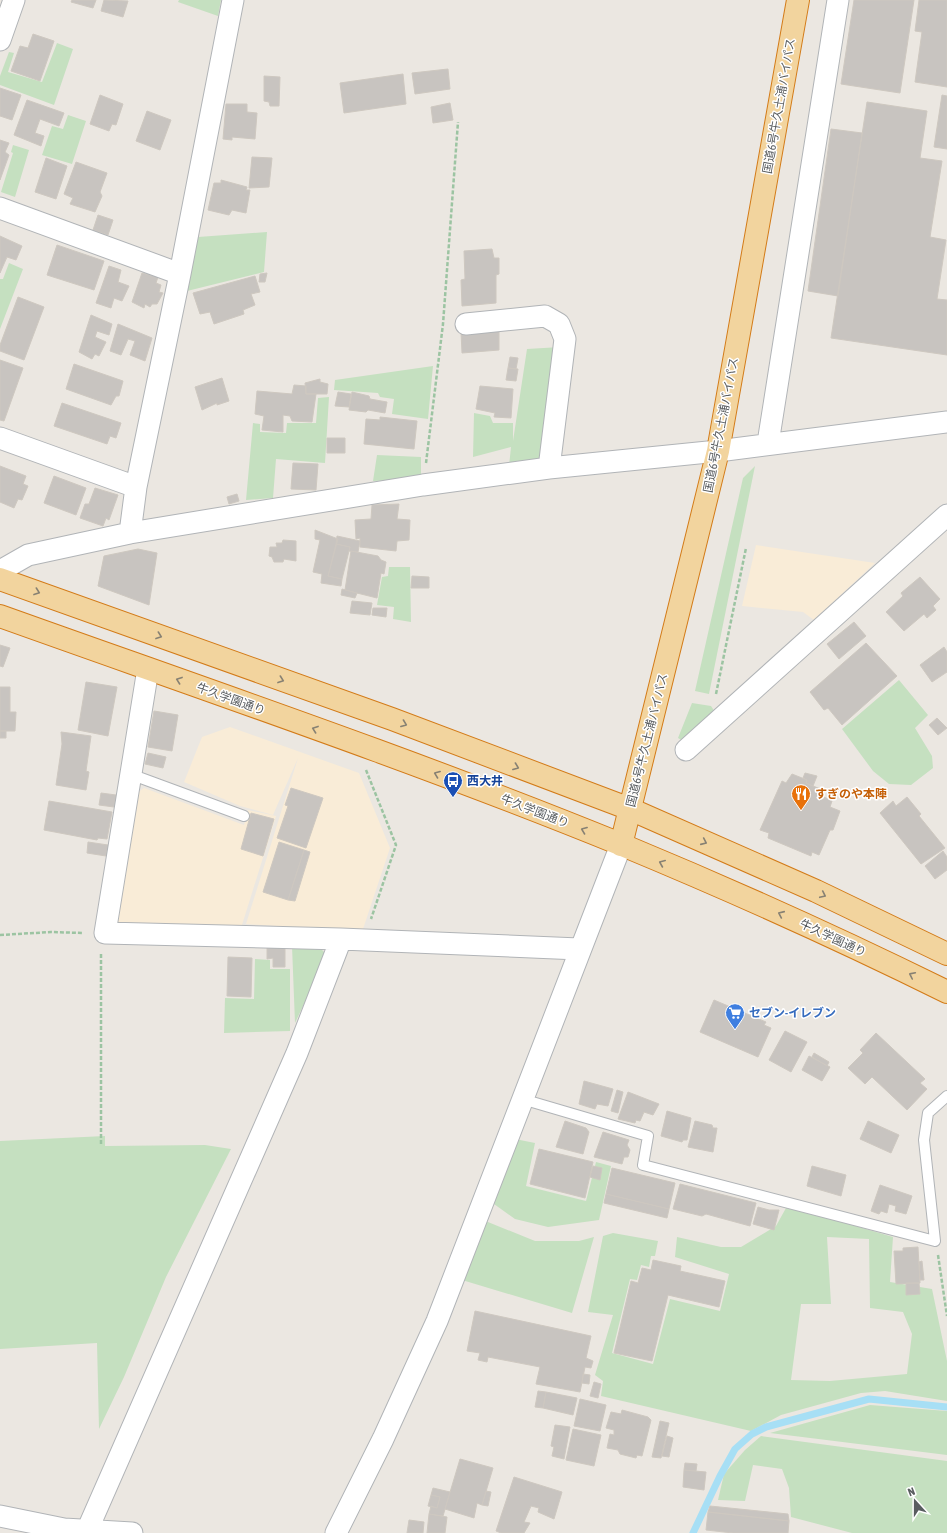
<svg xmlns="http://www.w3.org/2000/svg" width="947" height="1533" font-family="'Asap Condensed','Noto Sans JP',sans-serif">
<rect width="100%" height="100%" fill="#ebe7e1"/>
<path fill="#f9ecd7" d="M756 545 875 563 814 620 803 612 742 606Z
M230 727 359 773 390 848 362 932 246 924 298 758 273 815 240 806 184 782 202 737Z
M144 788 244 825 248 810 276 816 242 925 195 927H119L112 919 134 795Z"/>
<path fill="#c5e0c0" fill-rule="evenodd" d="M179 0H221L218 16 178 2Z
M57 43 73 49 54 105 0 85V76L9 52 14 53 8 72 42 82Z
M68 115 86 121 72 164 42 155 52 126 63 129Z
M13 145 29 150 15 197 1 192 13 153 11 152Z
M267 232 264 272 187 291 198 237Z
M9 263 23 269 0 329V279H3Z
M560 347 546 448 537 462 509 466 511 447 473 457 474 413 490 416 493 423H513V441L527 349Z
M433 366 428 419 392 414 394 399 380 397 378 393 334 390 335 380Z
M329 397 325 463 276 459 273 498 246 500 253 423 260 424V432L286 433 287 423H316L318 398Z
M377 455 421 457V479L373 481Z
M755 466 709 694 695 691 743 478Z
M389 567H410L411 622 393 619 394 607 377 605 382 577 388 576Z
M899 680 928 715 915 728 932 756 933 768 911 785 889 784 873 771 842 729Z
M692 703 711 706 715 712 683 741 678 738Z
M292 946 319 947 327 955 295 1023Z
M255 959 270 960V969H290V1031L224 1033 225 998 254 999Z
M105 1136V1146L205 1145 231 1149 166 1277 124 1377 99 1429 97 1343 0 1349V1141Z
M515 1139 535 1143 526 1186 586 1201 596 1162 611 1166 599 1220 548 1227 515 1219 494 1204Z
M786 1208 842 1222 893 1237 890 1282 932 1289 947 1361V1401L885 1391 861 1393 781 1415 751 1431 601 1396 603 1381 595 1375 613 1315 588 1312 603 1236 613 1233 658 1241 655 1256H651L649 1267 641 1265 637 1280 630 1279 612 1353 653 1364 670 1299 720 1311 729 1274 675 1257 677 1237 721 1247H741L776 1226ZM827 1237 869 1239 870 1308 903 1312 912 1334 907 1374 830 1381 791 1380 801 1304H831Z
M483 1220 535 1241H579L594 1237 572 1313 462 1280Z
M870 1405 947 1411V1455L770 1433Z
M761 1436 947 1461V1533H852L791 1517 789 1488 782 1469 753 1465 745 1501 718 1500 724 1474 745 1450Z"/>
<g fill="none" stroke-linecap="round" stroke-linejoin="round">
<path stroke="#a7dff5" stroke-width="7" d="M693 1533 720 1476 735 1449 752 1434 766 1427 869 1399 947 1407"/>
</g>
<path fill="#c8c4c0" stroke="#cec8c0" d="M72 0H96L93 8 71 2Z
M104 0 128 1 123 17 101 11Z
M854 0H914L900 93 841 84Z
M919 0H947V87L915 82 922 32 915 31Z
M33 34 54 41 40 81 11 71 20 46 28 48Z
M448 69 450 89 415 94 412 73Z
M403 74 406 104 344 113 340 83Z
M264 76 280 77 279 106H270L269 102 264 101Z
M0 88 21 95 12 120 0 116Z
M100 95 123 104 116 125 112 124 109 131 90 124Z
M942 95 947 96V149L934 147Z
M27 100 64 113 59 126 40 119 35 133 44 136 41 146 14 135Z
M867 102 927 111 920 158 942 161 930 237 946 240 937 299 947 300V355L831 338Z
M450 103 453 120 433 123 431 107Z
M226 104H247V112L257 113 255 139 232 137V140L223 139Z
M147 111 171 120 160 150 136 141Z
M831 129 862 133 838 296 808 291Z
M0 140 9 143 5 152 9 155 0 180Z
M252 157 272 158 269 187 249 188Z
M46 158 67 166 56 199 35 192Z
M76 162 107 173 100 192 102 196 95 212 70 204 73 198 64 194Z
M221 180 247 187 246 190H250L246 213 232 210 229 215 208 210 214 183H221Z
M98 215 113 220 108 235 93 230Z
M0 236 22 246 16 260 7 257 0 273Z
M57 245 104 261 94 290 47 275Z
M492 249 494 258H499V274L496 275V303L462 306 461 280 465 279 464 251Z
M109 266 121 270 118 282 129 286 122 301 114 298 111 308 96 303Z
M142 273 158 277 156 283 161 285 159 292 163 293 157 304H152L150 307 145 304 144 308 132 302Z
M267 273 265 282H259L260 274Z
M255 276 260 292 251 294 255 305 243 310 244 314 214 324 210 312 200 314 193 293Z
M18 297 44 307 24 360 0 351V345Z
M91 315 112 324 109 335 97 331 95 337 106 342 99 356 95 354 92 359 79 352Z
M118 324 152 338 145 361 130 355 135 341 128 339 121 355 110 351Z
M499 329V350L462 353 461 332Z
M510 357 518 358 516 369 508 368Z
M0 360 23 368 4 421 0 420Z
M74 364 123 381 119 396H116L111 405 66 389Z
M508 368 518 369 516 381 506 380Z
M222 378 229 401 217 405V403L202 410 195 387Z
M320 379V382L328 384 327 394H306L305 383Z
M294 385 306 386V394H316L312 422 292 421 290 416 283 415V432L262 430 264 416 255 414 257 391 292 394Z
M480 386 513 389 511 418 494 417 495 413 476 409Z
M338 392 351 394 349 407 335 406Z
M352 392 369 396 370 399 387 402 385 413 368 410 366 412 349 410Z
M62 403 121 423 116 438 110 436 107 444 54 426Z
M380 417 417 421 414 449 364 444 366 419 380 420Z
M327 438H345V453H327Z
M293 463 318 464 316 490 291 489Z
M0 466 26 476 23 484 28 486 22 500 18 499 14 508 0 502Z
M54 476 86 488 76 515 44 503Z
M95 488 118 495 109 520 106 518 103 526 80 518 85 504H89Z
M237 494 239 501 229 504 227 497Z
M399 504 397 519 410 520 409 540 397 541 396 551 360 547V538L356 539 355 520 371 519 372 505Z
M315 530 338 539 328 576 342 579 341 586 321 583 322 574 313 572 320 540 315 539Z
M337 536 360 541 358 552 349 551 350 547 336 544Z
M283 540 296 541V561L284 559 283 562H274L272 557 269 556 270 547H277L276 543H282Z
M336 544 350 547 342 579 328 576Z
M138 549 157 553 149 605 98 586 104 556Z
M351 551 378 556 381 560 386 562 384 574 381 573 377 598 345 590Z
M412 576 429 577V588H411Z
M920 577 940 599 933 606 936 610 927 618 924 614 904 631 886 612 903 596 901 593Z
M342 589 357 593 355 598 341 595Z
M352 601 372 603 370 615 350 613Z
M373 608H387L386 617 372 615Z
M854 622 866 636 839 659 827 644Z
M866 643 897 676 842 725 828 708 824 710 810 692Z
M0 645 10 648 3 667 0 666Z
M944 647 947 652V672L932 682 920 665Z
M86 682 117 687 108 736 78 730Z
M0 687H10V712H16L15 731H0Z
M154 711 178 715 172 751 148 747Z
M937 718 947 728 938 735 929 725Z
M0 731H6V738H0Z
M61 732 91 736 86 771 89 772 86 790 56 785 62 744Z
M148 753 166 757 163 768 145 764Z
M805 773 817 776 813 786 806 783 807 780 803 778Z
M792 774 807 780 806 783 825 791 822 796 832 801 830 807 840 811 833 830H830L819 855 812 852 811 856 768 838 769 833 760 830 782 781 786 783Z
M291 788 323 798 306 848 277 838 288 806 285 805Z
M101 793 116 795 114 807 99 805Z
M907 797 921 814 919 816 945 848 921 864 880 813 893 801 896 806Z
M49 801 112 812 107 839 98 838 97 840 44 830Z
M251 813 274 819 263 856 241 849Z
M88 842 108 845 106 856 87 853Z
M279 842 304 850 288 900 263 892Z
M304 850 310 852 295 901 288 900Z
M943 851 947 857V870L935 879 925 866Z
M267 948H285V967H273V958L267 959Z
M228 957 252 958 251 997 227 996Z
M714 1000 766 1022 764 1025 771 1028 758 1057 700 1032Z
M785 1031 807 1042 791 1072 769 1060Z
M876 1033 925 1079 920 1083 927 1089 907 1110 872 1077 865 1084 848 1068 863 1053 860 1050Z
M814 1053 829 1062 827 1066 812 1057Z
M809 1056 830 1067 822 1081 802 1070Z
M584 1081 613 1089 608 1106 597 1104 595 1109 579 1104Z
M617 1090 623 1092 618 1113 611 1111Z
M628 1092 659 1104 653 1115 644 1112 640 1121 636 1120 635 1123 618 1119Z
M667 1111 691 1118 687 1140H683L682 1142 661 1136Z
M565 1121 586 1128 589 1132 583 1154 556 1147Z
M695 1121 712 1125 713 1128H717L713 1152 688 1147Z
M868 1121 899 1135 891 1153 860 1139Z
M603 1132 629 1140 627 1145 630 1150 628 1157H624L622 1164 594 1157Z
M539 1149 593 1162 585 1198 530 1184Z
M593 1166 602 1168 600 1180 590 1177Z
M812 1166 846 1175 841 1196 807 1186Z
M612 1168 675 1183 669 1209 606 1194Z
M680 1184 756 1203 750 1226 706 1214 702 1216 673 1209Z
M880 1185 912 1196 906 1214 895 1211 896 1206 889 1204 887 1213 881 1211 879 1214 871 1211Z
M606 1194 669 1209 667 1218 604 1203Z
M758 1207 769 1210H779L774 1230 753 1224Z
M918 1247 920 1283 896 1284 894 1251H903V1248Z
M653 1260 681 1266 680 1271 725 1281 719 1307 668 1295 652 1361 614 1353 631 1281 638 1283 642 1268 651 1270Z
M922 1261 924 1280H920L919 1262Z
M906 1283H919L920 1294 906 1295Z
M475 1311 591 1336 586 1358 593 1361 591 1368 585 1367 580 1392 536 1384 540 1367 488 1357 487 1362 478 1360 480 1353 467 1351Z
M583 1374 590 1375 589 1384 582 1383Z
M594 1382 601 1384 598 1398 590 1396Z
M538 1391 546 1392 543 1408 535 1407Z
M546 1392 577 1398 573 1415 543 1408Z
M580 1399 606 1405 600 1431 574 1426Z
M622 1410 648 1417 651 1420 642 1456 637 1455 636 1458 620 1454 618 1450 607 1448 610 1434 614 1435V1430L606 1428 611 1412 621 1414Z
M660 1421 669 1423 661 1458 652 1457Z
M555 1425 570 1427 564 1459 552 1456 554 1447 551 1446Z
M573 1429 601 1435 594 1466 566 1460Z
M667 1436 673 1438 669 1457 662 1456Z
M460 1459 493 1468 482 1505 477 1503 474 1518 445 1509Z
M685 1463 697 1464 696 1471 684 1470Z
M684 1470 706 1472 704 1490 683 1487Z
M514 1477 562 1492 554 1519 538 1512 539 1508 531 1506 524 1522 530 1523 524 1533H501L496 1531Z
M433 1488 450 1492 443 1516 429 1514 431 1506 437 1508 440 1497 431 1495Z
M486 1491 491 1492 488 1506 482 1505Z
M431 1495 440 1497 437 1508 428 1506Z
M710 1506 788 1514 789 1521 708 1512Z
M708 1512 789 1521 788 1533H733L706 1530Z
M429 1514 447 1517 445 1533H427Z
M409 1520 424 1522 423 1533H407Z"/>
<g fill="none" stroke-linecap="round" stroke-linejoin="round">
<defs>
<path id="service" d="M130 774 244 816
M522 1099 648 1136 643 1165 935 1241 924 1140 928 1113 947 1096"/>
<path id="minor" d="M0 40 14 0
M0 208 180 274
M466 324 545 316 559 324 565 339 549 468
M0 438 136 487
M768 443 838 0
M130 533 136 487 180 274 233 0
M0 571 28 555 130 533 423 485 549 468 718 451 947 422
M148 669 105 933 341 939 579 949
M686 750 947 515
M0 1516 64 1529 132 1533
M86 1533 297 1053 341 939
M336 1533 383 1439 437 1321 621 845"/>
<path id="trunk" d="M0 579 392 719 630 809 816 891 947 954
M0 616C207 690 416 761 620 844 731 890 840 939 947 992
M621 845 718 451 798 0"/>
</defs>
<use href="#service" stroke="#b1b4b7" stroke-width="12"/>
<use href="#minor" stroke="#b1b4b7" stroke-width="23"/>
<use href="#trunk" stroke="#d37b18" stroke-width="24"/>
<path stroke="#9cc4a2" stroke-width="2.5" stroke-dasharray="4 2" stroke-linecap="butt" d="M426 463 443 324 458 122
M716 694 746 548
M366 770 396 845 371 919
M0 935 51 932 83 933
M101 1144V954
M938 1255 947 1316"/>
<use href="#service" stroke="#fff" stroke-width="10"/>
<use href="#minor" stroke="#fff" stroke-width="21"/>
<use href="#trunk" stroke="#f2d49e" stroke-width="22"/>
</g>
<defs><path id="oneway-chevron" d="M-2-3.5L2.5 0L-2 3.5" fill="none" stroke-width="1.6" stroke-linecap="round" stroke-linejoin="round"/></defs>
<g stroke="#878173">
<use href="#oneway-chevron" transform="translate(37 592) rotate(20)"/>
<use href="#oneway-chevron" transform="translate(159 636) rotate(20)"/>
<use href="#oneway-chevron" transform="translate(179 680) rotate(-160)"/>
<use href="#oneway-chevron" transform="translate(281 680) rotate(20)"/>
<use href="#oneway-chevron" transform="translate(404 724) rotate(21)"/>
<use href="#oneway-chevron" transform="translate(315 729) rotate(-160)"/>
<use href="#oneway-chevron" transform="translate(516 767) rotate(21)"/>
<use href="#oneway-chevron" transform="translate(437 774) rotate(-159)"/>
<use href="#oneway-chevron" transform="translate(584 830) rotate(-159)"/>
<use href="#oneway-chevron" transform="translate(704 842) rotate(24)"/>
<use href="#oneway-chevron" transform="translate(662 863) rotate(-157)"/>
<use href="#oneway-chevron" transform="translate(823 895) rotate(25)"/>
<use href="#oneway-chevron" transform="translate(781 914) rotate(-156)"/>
<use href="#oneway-chevron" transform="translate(912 975) rotate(-154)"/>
</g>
<defs>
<symbol id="bus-pin" viewBox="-11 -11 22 30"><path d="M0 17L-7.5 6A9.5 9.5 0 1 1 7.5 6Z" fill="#1a4fb4" stroke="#fff"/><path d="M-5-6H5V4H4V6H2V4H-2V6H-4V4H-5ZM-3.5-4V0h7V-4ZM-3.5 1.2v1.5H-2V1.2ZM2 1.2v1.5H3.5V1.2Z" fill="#fff"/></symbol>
<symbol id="restaurant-pin" viewBox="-11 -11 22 30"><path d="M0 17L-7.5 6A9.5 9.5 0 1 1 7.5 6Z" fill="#e8710a" stroke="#fff"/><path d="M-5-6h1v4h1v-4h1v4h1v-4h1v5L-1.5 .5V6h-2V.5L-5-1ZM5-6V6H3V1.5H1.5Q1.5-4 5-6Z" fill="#fff"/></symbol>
<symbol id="supermarket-pin" viewBox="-11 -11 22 30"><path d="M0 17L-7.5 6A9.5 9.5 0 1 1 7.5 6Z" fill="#3f7fe0" stroke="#fff"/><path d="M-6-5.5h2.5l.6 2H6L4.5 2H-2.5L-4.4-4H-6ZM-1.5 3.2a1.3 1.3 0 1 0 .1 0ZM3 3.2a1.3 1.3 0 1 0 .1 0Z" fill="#fff"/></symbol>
</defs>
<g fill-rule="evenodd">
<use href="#bus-pin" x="442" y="770" width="22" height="30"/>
<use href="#restaurant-pin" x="790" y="783" width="22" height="30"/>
<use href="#supermarket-pin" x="724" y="1002" width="22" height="30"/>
</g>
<g text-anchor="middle" stroke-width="3" stroke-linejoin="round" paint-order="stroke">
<g font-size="12" fill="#595d60" stroke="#fff">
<text transform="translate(779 106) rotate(-80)" y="4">国道6号牛久土浦バイパス</text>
<text transform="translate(721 425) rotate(-79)" y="4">国道6号牛久土浦バイパス</text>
<text transform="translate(231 699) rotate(20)" y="4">牛久学園通り</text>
<text transform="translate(647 740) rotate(-76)" y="4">国道6号牛久土浦バイパス</text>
<text transform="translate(535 811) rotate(21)" y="4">牛久学園通り</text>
<text transform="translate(833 938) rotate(25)" y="4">牛久学園通り</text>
</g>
<g font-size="12" font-weight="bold" fill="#164399" stroke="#fff" text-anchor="start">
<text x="467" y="785">西大井</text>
</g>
<g font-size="12" font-weight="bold" fill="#c56008" stroke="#fff" text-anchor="start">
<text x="815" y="798">すぎのや本陣</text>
</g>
<g font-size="12" font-weight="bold" fill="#366cbe" stroke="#fff" text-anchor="start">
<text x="749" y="1017">セブン-イレブン</text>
</g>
</g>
<g transform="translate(915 1501) rotate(339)" stroke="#ffffff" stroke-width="3" paint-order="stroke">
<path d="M0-3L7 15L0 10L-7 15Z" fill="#595d60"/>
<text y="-6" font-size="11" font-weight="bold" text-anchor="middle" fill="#595d60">N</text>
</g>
</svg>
